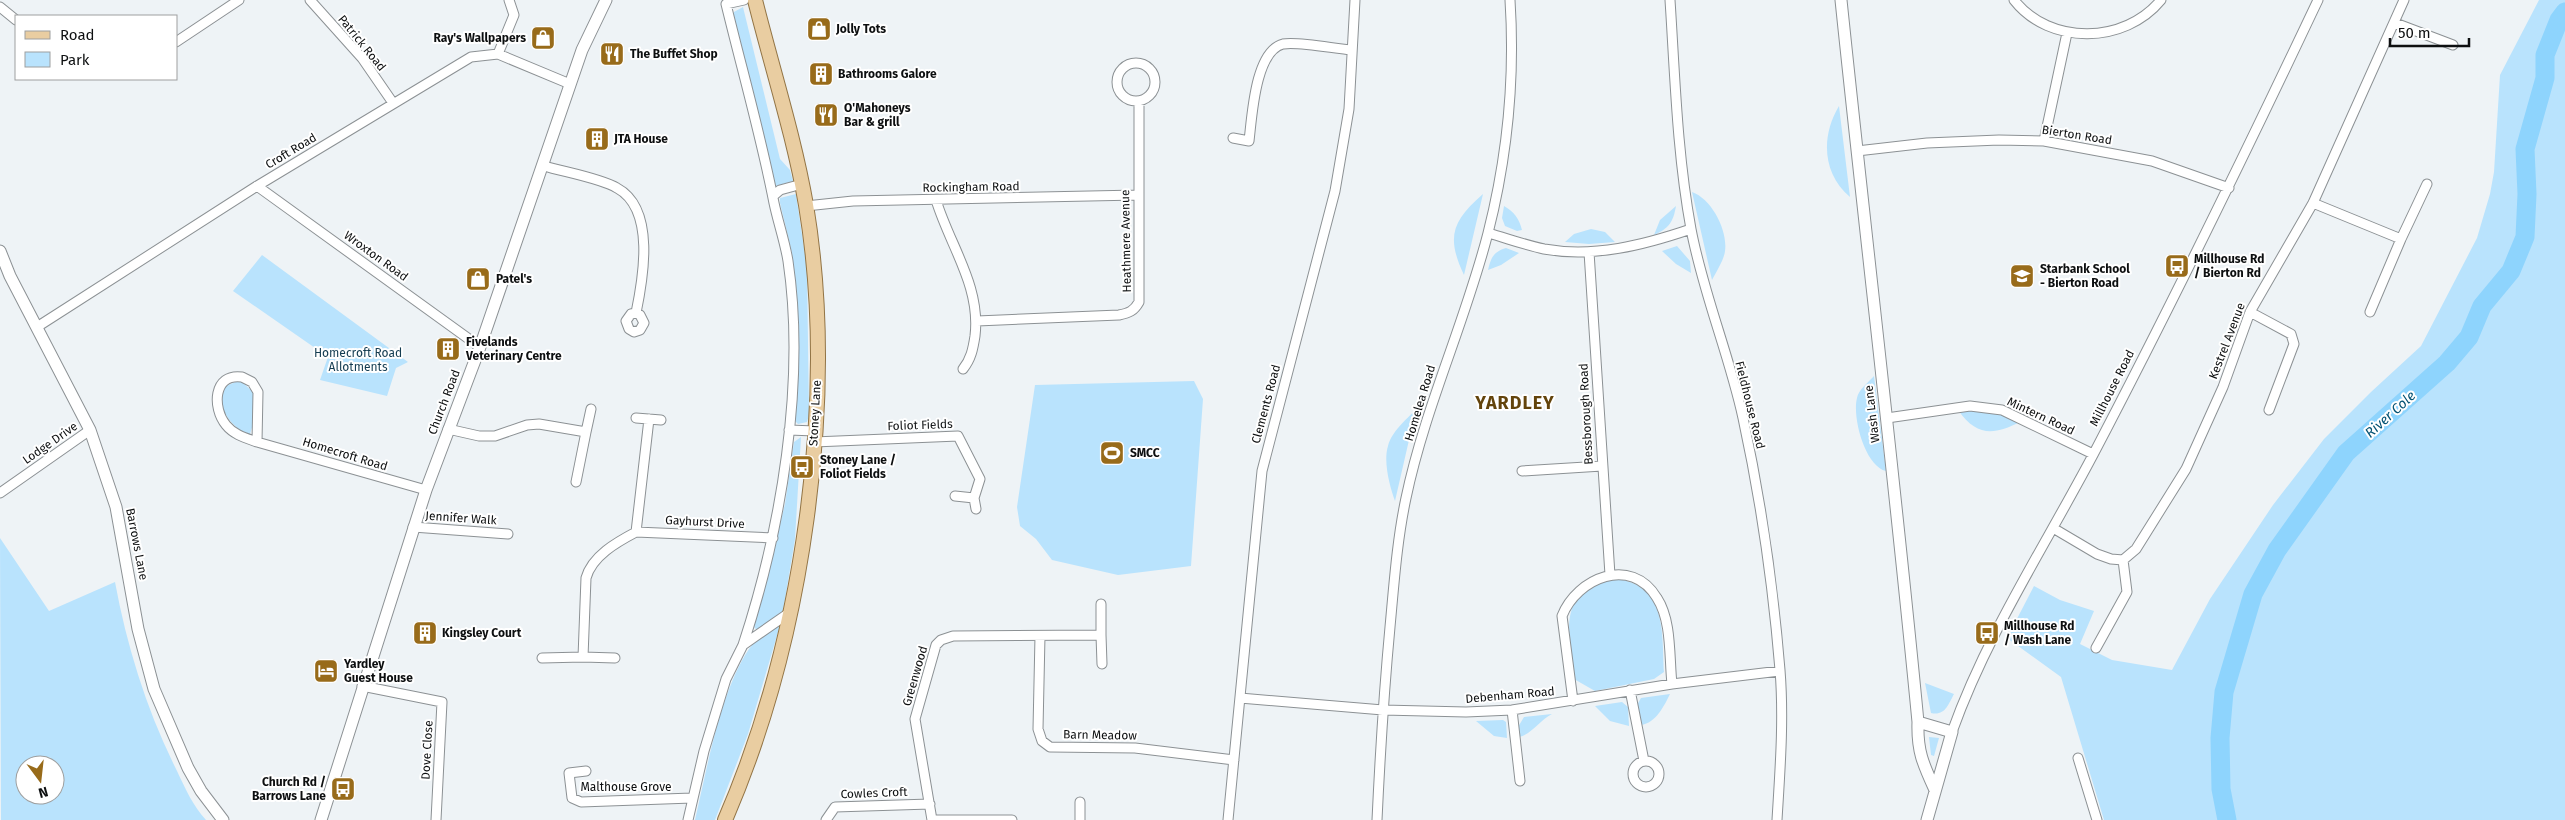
<svg xmlns="http://www.w3.org/2000/svg" width="2565" height="820" font-family="'Fira Sans',sans-serif">
<rect width="100%" height="100%" fill="#eef3f6"/>
<path fill="#b9e3fd" fill-rule="evenodd" d="M2539 0H2565V820H2104L2061 677 2007 638 2034 586 2060 600 2094 611 2080 644 2112 660 2172 670 2210 599 2273 505 2324 439 2371 392 2421 346 2477 238 2490 194 2494 172 2500 75Z
M743 7 780 159 790 170 793 181 776 186 773 182 733 17 734 12Z
M1839 106 1850 197C1822 173 1821 136 1839 106Z
M1692 192C1712 199 1728 231 1725 251 1724 260 1716 272 1712 280Z
M796 194 807 268 809 415 807 422 798 424 794 420 798 334 792 253 780 203V198Z
M1483 194 1464 275C1446 237 1452 221 1483 194Z
M1504 206C1514 212 1519 218 1522 230L1517 231 1505 226 1502 218Z
M1676 206C1673 223 1669 228 1654 235L1660 220Z
M1591 229 1605 232 1615 242 1589 244 1565 242 1574 234Z
M1677 246 1690 261 1691 273 1676 264 1662 251Z
M1506 248 1519 253 1501 265 1488 270C1491 258 1493 252 1506 248Z
M262 255 408 362 396 368 387 396 320 380 328 357 233 291Z
M1874 376 1886 471C1865 466 1852 417 1857 398 1858 390 1869 382 1874 376Z
M240 380 254 393V421L250 434 247 435C229 423 215 408 226 386Z
M1194 381 1203 399 1191 566 1118 575 1052 560 1036 539 1020 526 1017 507 1035 385Z
M1423 403 1409 440 1395 501C1390 487 1383 462 1388 446 1392 430 1411 415 1423 403Z
M1971 409 2001 413 2020 422C1994 435 1977 437 1958 410Z
M801 437 795 539 783 612 757 630 754 627 785 504 794 442Z
M0 538 49 611 115 582C127 647 147 711 177 771 185 788 193 806 206 820H1ZM25 765H55V795H25Z
M1618 579C1667 587 1662 633 1664 672L1654 679 1595 691 1574 679C1569 631 1555 588 1618 579Z
M781 622 748 734 715 820H695C707 769 720 692 749 649 756 639 771 630 781 622Z
M1925 683 1954 694C1948 705 1945 716 1931 713Z
M1670 694C1664 706 1656 723 1641 725L1637 705 1641 698Z
M1622 702 1628 707 1629 726 1610 721 1595 706Z
M1552 714C1540 720 1532 734 1519 737L1518 727 1524 717Z
M1503 720 1506 722 1507 738 1494 736 1476 721Z
M1929 737 1939 738 1934 756 1931 755Z"/>
<g fill="none" stroke-linecap="round" stroke-linejoin="round">
<path stroke="#8ed4fd" stroke-width="19" d="M2227 820 2221 789 2220 738 2224 692 2253 594 2277 550 2346 453 2447 363 2469 337 2482 306 2511 271 2525 237 2527 194 2525 149 2545 78V55L2559 20 2565 12"/>
<defs>
<path id="minor" d="M310 0 362 58 393 103
M1670 0C1675 76 1677 153 1691 229 1703 293 1729 354 1743 418 1761 501 1773 585 1780 670 1784 720 1780 770 1777 820
M2014 0C2050 46 2125 44 2161 0
M0 7 16 20
M2395 23 2453 45
M176 42 239 0
M498 54 514 15 509 0
M1117 82a19 19 0 1 1 38 0a19 19 0 1 1-38 0Z
M1233 138 1249 141C1252 117 1255 51 1283 44 1298 41 1336 49 1352 50
M2044 141 2067 33
M1857 151 1927 143 1999 140 2044 141 2152 161 2229 188
M544 166C564 172 600 178 617 188 656 209 643 279 636 313L640 315 644 323 640 330 634 332 629 329 626 321 631 314 636 313
M257 186 480 347
M773 196 780 190 802 184
M936 200C950 246 981 286 975 336 973 349 971 359 963 369
M2313 203 2401 239 2427 184
M806 206 853 201 1138 195
M1488 233C1506 238 1525 245 1544 249 1594 258 1644 245 1691 229
M1589 252 1610 575
M2250 312 2291 334 2294 344 2269 410
M2370 312 2401 239
M977 321 1119 315C1129 313 1134 311 1139 302V101
M37 327 257 186 471 57 498 54 570 84
M636 418 661 420
M1887 418 1970 406 2002 410 2093 454
M649 419 636 532 773 538
M448 429 479 436H495L527 425 539 424 586 432 576 482
M789 430 815 431
M586 432 591 409
M257 442 258 392 252 382 242 377C213 373 212 408 226 425 234 435 246 438 257 442L426 490
M814 442 958 436 980 479 974 498
M1522 471 1602 466
M0 493 90 430
M955 496 974 498 976 509
M413 527 508 534
M2053 528 2097 554 2111 559 2123 560 2136 549 2186 469 2223 387 2250 312 2313 203 2404 0
M1101 635 1102 664
M1040 636 1038 729 1042 741 1050 747 1135 748 1234 760
M743 645C781 529 806 383 788 261 785 242 778 222 774 203 761 136 742 70 726 4L744 0
M2096 648 2127 592 2123 560
M542 658 583 657
M615 658 583 657 586 578C592 556 617 542 636 532
M362 686 442 702 436 820
M1630 690 1644 761
M1240 698 1383 710 1466 712 1512 710 1672 684 1780 671
M1573 701 1562 616C1577 578 1631 555 1657 598 1672 621 1669 657 1672 684
M1512 710 1520 781
M1952 732C1987 634 2045 546 2094 453 2172 304 2246 152 2318 0
M2078 758 2097 820
M1633 774a13 13 0 1 1 26 0a13 13 0 1 1-26 0Z
M586 771 569 773 572 798 581 802 692 798
M688 820 704 751 726 679 743 645 789 613
M826 820 835 807 930 804
M932 820 915 719 936 645 941 640 953 636 1101 635V604
M933 820H1012
M1080 820V802
M1228 820 1262 471 1335 191 1349 109 1355 0
M1377 820C1380 756 1384 691 1390 627 1394 584 1397 540 1406 498 1425 407 1465 323 1488 233 1507 158 1515 77 1510 0"/>
<path id="tertiary" d="M1841 0C1866 241 1895 481 1918 722 1917 751 1923 764 1935 790
M0 251 10 276 90 430 116 507 138 629 154 689 188 768 201 791 223 820
M1918 722 1952 732 1927 820
M321 820 426 490 480 347 582 50 606 0"/>
<path id="primary" d="M725 820C803 640 838 399 806 205 794 136 772 68 755 0"/>
</defs>
<use href="#minor" stroke="#8c9194" stroke-width="11"/>
<use href="#tertiary" stroke="#8c9194" stroke-width="13"/>
<use href="#primary" stroke="#927445" stroke-width="16"/>
<use href="#minor" stroke="#fff" stroke-width="9"/>
<use href="#tertiary" stroke="#fff" stroke-width="11"/>
<use href="#primary" stroke="#e9cda1" stroke-width="14"/>
</g>
<defs>
<symbol id="shop-square" viewBox="-11 -11 22 22"><rect x="-9" y="-9" width="18" height="18" rx="4" fill="#986b1a" stroke="#fff"/><path d="M-5-2.5h2.3a2.7 3.5 0 0 1 5.4 0H5L5.5 6h-11ZM-1.5-2.5h3a1.5 2.3 0 0 0-3 0Z" fill="#fff"/></symbol>
<symbol id="restaurant-square" viewBox="-11 -11 22 22"><rect x="-9" y="-9" width="18" height="18" rx="4" fill="#986b1a" stroke="#fff"/><path d="M-5-6h1v4h1v-4h1v4h1v-4h1v5L-1.5 .5V6h-2V.5L-5-1ZM5-6V6H3V1.5H1.5Q1.5-4 5-6Z" fill="#fff"/></symbol>
<symbol id="building-square" viewBox="-11 -11 22 22"><rect x="-9" y="-9" width="18" height="18" rx="4" fill="#986b1a" stroke="#fff"/><path d="M-4-6H4V6H1V3H-1V6H-4ZM-2.5-4.3h1.7v1.8h-1.7ZM.8-4.3h1.7v1.8H.8ZM-2.5-1h1.7V.8h-1.7ZM.8-1h1.7V.8H.8Z" fill="#fff"/></symbol>
<symbol id="bus-square" viewBox="-11 -11 22 22"><rect x="-9" y="-9" width="18" height="18" rx="4" fill="#986b1a" stroke="#fff"/><path d="M-5-6H5V4H4V6H2V4H-2V6H-4V4H-5ZM-3.5-4V0h7V-4ZM-3.5 1.2v1.5H-2V1.2ZM2 1.2v1.5H3.5V1.2Z" fill="#fff"/></symbol>
<symbol id="school-square" viewBox="-11 -11 22 22"><rect x="-9" y="-9" width="18" height="18" rx="4" fill="#986b1a" stroke="#fff"/><path d="M0-5L7-2L0 1L-7-2ZM-4 1L0 2.5L4 1V4Q0 6-4 4Z" fill="#fff"/></symbol>
<symbol id="stadium-square" viewBox="-11 -11 22 22"><rect x="-9" y="-9" width="18" height="18" rx="4" fill="#986b1a" stroke="#fff"/><path d="M0-5a6.5 5 0 1 0 0 10a6.5 5 0 1 0 0-10ZM-3.5-1.8h7v3.6h-7Z" fill="#fff"/></symbol>
<symbol id="hotel-square" viewBox="-11 -11 22 22"><rect x="-9" y="-9" width="18" height="18" rx="4" fill="#986b1a" stroke="#fff"/><path d="M-6-4.5h1.5V1H6V5H4.5V3h-9V5H-6ZM-4 0a1.8 1.8 0 1 1 3.6 0ZM.5 0V-2.5h3Q6-2.5 6 0Z" fill="#fff"/></symbol>
</defs>
<g fill-rule="evenodd">
<use href="#shop-square" x="805" y="15" width="28" height="28"/>
<use href="#shop-square" x="529" y="24" width="28" height="28"/>
<use href="#restaurant-square" x="598" y="40" width="28" height="28"/>
<use href="#building-square" x="807" y="60" width="28" height="28"/>
<use href="#restaurant-square" x="812" y="101" width="28" height="28"/>
<use href="#building-square" x="583" y="125" width="28" height="28"/>
<use href="#bus-square" x="2163" y="252" width="28" height="28"/>
<use href="#school-square" x="2008" y="262" width="28" height="28"/>
<use href="#shop-square" x="464" y="265" width="28" height="28"/>
<use href="#building-square" x="434" y="335" width="28" height="28"/>
<use href="#stadium-square" x="1098" y="439" width="28" height="28"/>
<use href="#bus-square" x="788" y="453" width="28" height="28"/>
<use href="#building-square" x="411" y="619" width="28" height="28"/>
<use href="#bus-square" x="1973" y="619" width="28" height="28"/>
<use href="#hotel-square" x="312" y="657" width="28" height="28"/>
<use href="#bus-square" x="329" y="775" width="28" height="28"/>
</g>
<g text-anchor="middle" stroke-width="4" stroke-linejoin="round" paint-order="stroke">
<g font-size="12" font-weight="bold" fill="#0d0f10" stroke="#fff" text-anchor="start">
<text x="836" y="33">Jolly Tots</text>
<text x="526" y="42" text-anchor="end">Ray's Wallpapers</text>
<text x="630" y="58">The Buffet Shop</text>
<text x="838" y="78">Bathrooms Galore</text>
<text x="844" y="112">O'Mahoneys<tspan x="844" dy="14">Bar &amp; grill</tspan></text>
<text x="614" y="143">JTA House</text>
<text x="2194" y="263">Millhouse Rd<tspan x="2194" dy="14">/ Bierton Rd</tspan></text>
<text x="2040" y="273">Starbank School<tspan x="2040" dy="14">- Bierton Road</tspan></text>
<text x="496" y="283">Patel's</text>
<text x="466" y="346">Fivelands<tspan x="466" dy="14">Veterinary Centre</tspan></text>
<text x="1130" y="457">SMCC</text>
<text x="820" y="464">Stoney Lane /<tspan x="820" dy="14">Foliot Fields</tspan></text>
<text x="2004" y="630">Millhouse Rd<tspan x="2004" dy="14">/ Wash Lane</tspan></text>
<text x="442" y="637">Kingsley Court</text>
<text x="344" y="668">Yardley<tspan x="344" dy="14">Guest House</tspan></text>
<text x="326" y="786" text-anchor="end">Church Rd /<tspan x="326" dy="14">Barrows Lane</tspan></text>
</g>
<g font-size="12" fill="#0d0f10" stroke="#fff">
<text transform="translate(362 43) rotate(51)" y="4">Patrick Road</text>
<text transform="translate(2077 135) rotate(9)" y="4">Bierton Road</text>
<text transform="translate(291 151) rotate(-31)" y="4">Croft Road</text>
<text transform="translate(971 187) rotate(-1)" y="4">Rockingham Road</text>
<text transform="translate(1126 241) rotate(-91)" y="4">Heathmere Avenue</text>
<text transform="translate(376 256) rotate(36)" y="4">Wroxton Road</text>
<text transform="translate(2227 341) rotate(-69)" y="4">Kestrel Avenue</text>
<text transform="translate(2112 388) rotate(-63)" y="4">Millhouse Road</text>
<text transform="translate(444 402) rotate(-69)" y="4">Church Road</text>
<text transform="translate(1420 403) rotate(-73)" y="4">Homelea Road</text>
<text transform="translate(1266 404) rotate(-75)" y="4">Clements Road</text>
<text transform="translate(1750 405) rotate(76)" y="4">Fieldhouse Road</text>
<text transform="translate(815 413) rotate(-87)" y="4">Stoney Lane</text>
<text transform="translate(1586 414) rotate(-93)" y="4">Bessborough Road</text>
<text transform="translate(1872 414) rotate(-97)" y="4">Wash Lane</text>
<text transform="translate(2041 416) rotate(25)" y="4">Mintern Road</text>
<text transform="translate(920 425) rotate(-2)" y="4">Foliot Fields</text>
<text transform="translate(50 443) rotate(-35)" y="4">Lodge Drive</text>
<text transform="translate(345 454) rotate(17)" y="4">Homecroft Road</text>
<text transform="translate(461 518) rotate(4)" y="4">Jennifer Walk</text>
<text transform="translate(705 522) rotate(3)" y="4">Gayhurst Drive</text>
<text transform="translate(137 544) rotate(79)" y="4">Barrows Lane</text>
<text transform="translate(915 676) rotate(-74)" y="4">Greenwood</text>
<text transform="translate(1510 695) rotate(-5)" y="4">Debenham Road</text>
<text transform="translate(1100 735) rotate(1)" y="4">Barn Meadow</text>
<text transform="translate(427 750) rotate(-87)" y="4">Dove Close</text>
<text x="626" y="791">Malthouse Grove</text>
<text transform="translate(874 793) rotate(-2)" y="4">Cowles Croft</text>
</g>
<g font-size="12" fill="#143c51" stroke="#fff">
<text x="358" y="357">Homecroft Road<tspan x="358" dy="14">Allotments</tspan></text>
</g>
<g font-size="14" font-style="italic" fill="#035273" stroke="#fff">
<text transform="translate(2390 414) rotate(-42)" y="5">River Cole</text>
</g>
<g font-size="18" font-weight="bold" letter-spacing="1" fill="#63440c" stroke="#fff">
<text x="1515" y="409">YARDLEY</text>
</g>
</g>
<rect x="15" y="15" width="162" height="65" fill="#ffffff" stroke="#9e9f9f"/>
<rect x="25" y="31" width="25" height="8" fill="#e9cda1" stroke="#9e9f9f"/>
<text x="60" y="40" font-size="15" fill="#0d0f10">Road</text>
<rect x="25" y="52" width="25" height="15" fill="#b9e3fd" stroke="#9e9f9f"/>
<text x="60" y="65" font-size="15" fill="#0d0f10">Park</text>
<g transform="translate(40 780) rotate(165)"><circle r="24" fill="#ffffff" stroke="#9e9f9f"/>
<path d="M0-4L9 19L0 12L-9 19Z" fill="#986b1a"/>
<text y="-8" font-size="14" font-weight="bold" text-anchor="middle" fill="#0d0f10">N</text>
</g>
<path d="M2390 38v8h79v-8" fill="none" stroke="#0d0f10" stroke-width="2.5"/>
<text x="2398" y="38" font-size="15" fill="#0d0f10" stroke="#ffffff" stroke-width="4" paint-order="stroke">50 m</text>
</svg>
